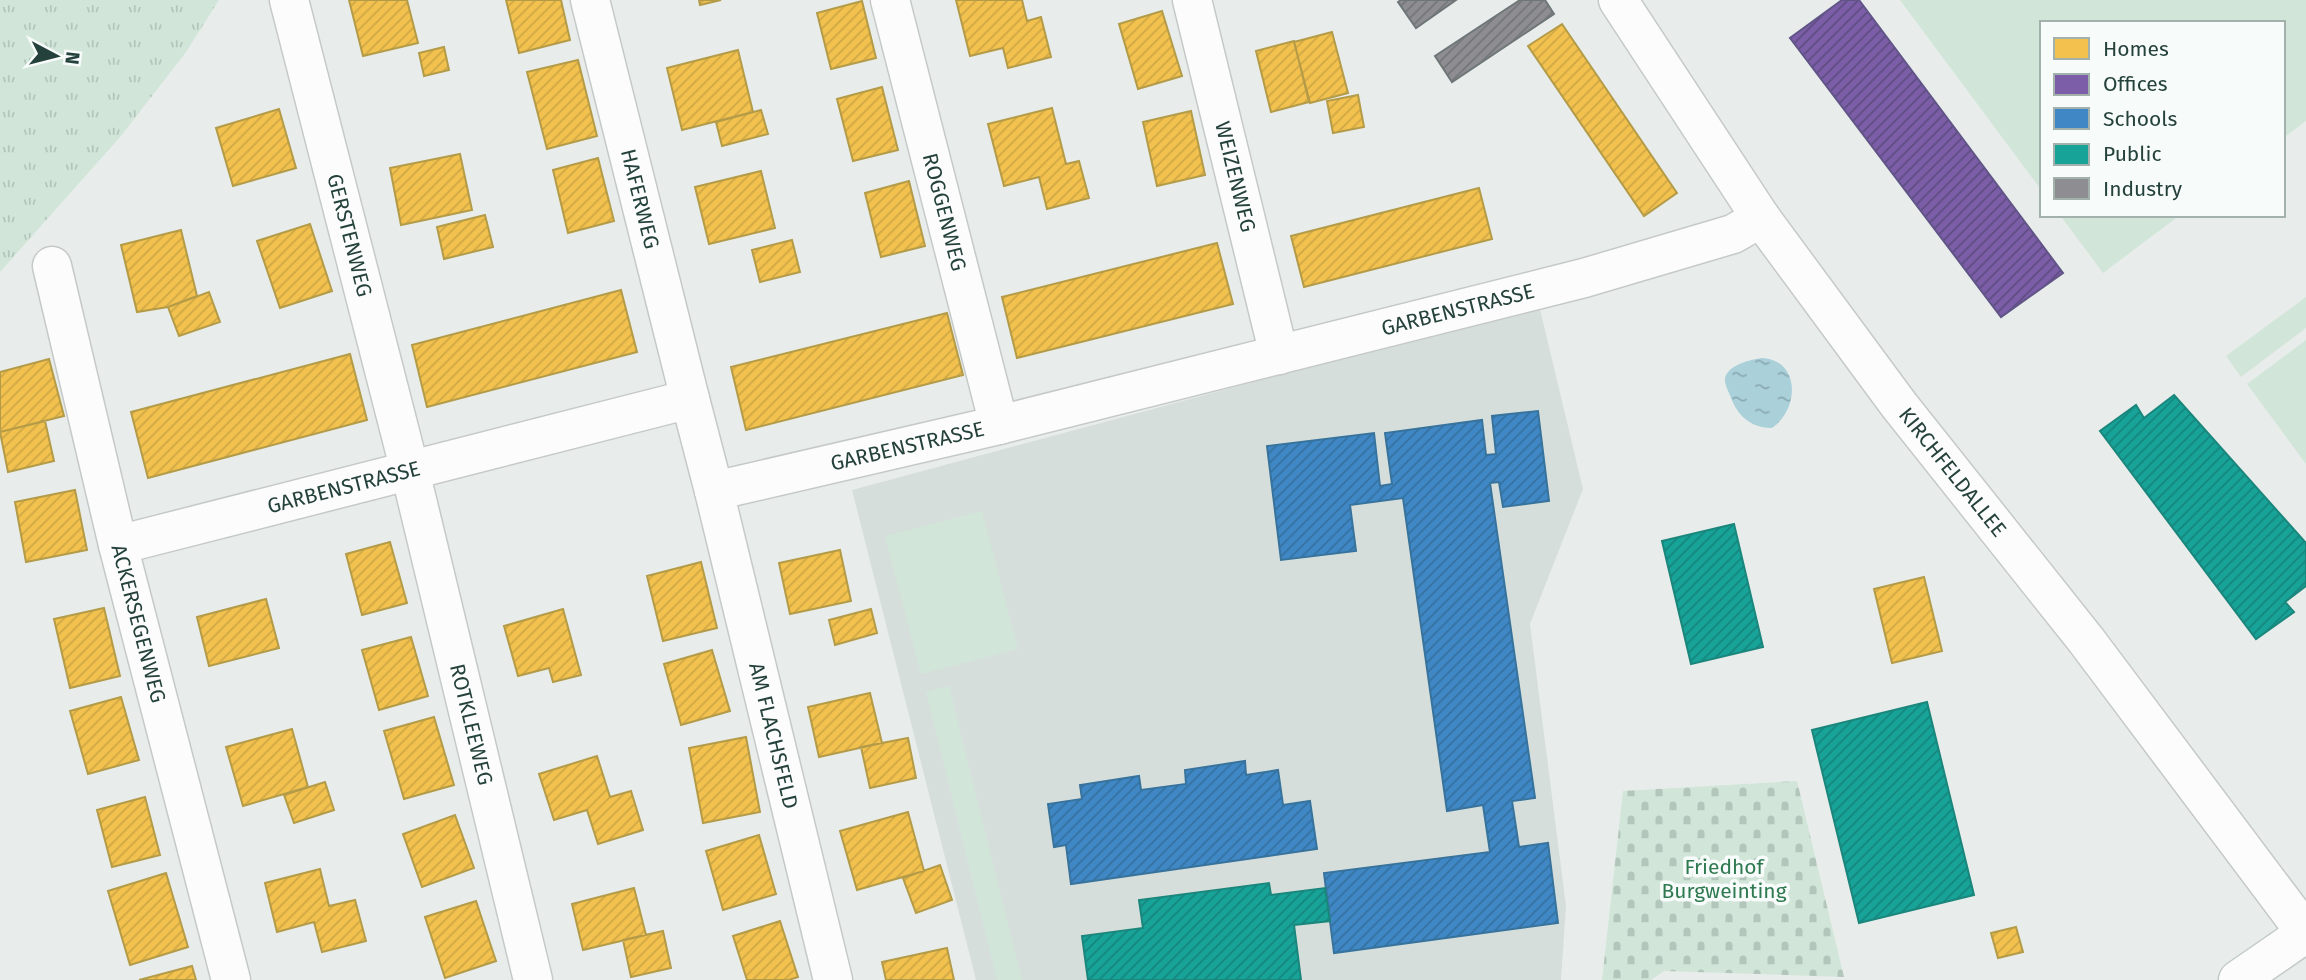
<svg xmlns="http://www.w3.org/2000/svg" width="2306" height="980" font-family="'Fira Sans',sans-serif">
<defs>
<pattern id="cemetery-stones" width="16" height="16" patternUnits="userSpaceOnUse" patternTransform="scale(1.75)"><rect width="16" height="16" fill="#d1e5d9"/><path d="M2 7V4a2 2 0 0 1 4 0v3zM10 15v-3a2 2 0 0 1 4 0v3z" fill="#b3c6bb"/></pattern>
<pattern id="park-tufts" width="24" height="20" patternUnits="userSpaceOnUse" patternTransform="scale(1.75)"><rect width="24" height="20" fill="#d1e5d9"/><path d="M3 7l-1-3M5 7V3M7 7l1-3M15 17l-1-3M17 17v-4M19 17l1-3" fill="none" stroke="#b3c6bb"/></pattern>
<pattern id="water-ripples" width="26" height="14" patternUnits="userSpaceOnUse" patternTransform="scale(1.75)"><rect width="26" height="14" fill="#aad0da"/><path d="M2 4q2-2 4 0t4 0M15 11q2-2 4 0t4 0" fill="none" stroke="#8aaab2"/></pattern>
<pattern id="homes-hatch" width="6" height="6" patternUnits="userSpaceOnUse" patternTransform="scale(1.75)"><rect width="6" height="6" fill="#f2c14e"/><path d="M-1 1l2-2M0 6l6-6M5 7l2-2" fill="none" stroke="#cfa745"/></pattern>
<pattern id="offices-hatch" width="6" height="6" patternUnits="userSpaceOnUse" patternTransform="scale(1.75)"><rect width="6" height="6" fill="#7b5ea7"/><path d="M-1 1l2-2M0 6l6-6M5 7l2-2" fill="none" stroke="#5f4c82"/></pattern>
<pattern id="schools-hatch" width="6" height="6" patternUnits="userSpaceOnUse" patternTransform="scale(1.75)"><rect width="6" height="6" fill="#3f88c5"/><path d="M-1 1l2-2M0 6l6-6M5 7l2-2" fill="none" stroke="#3571a1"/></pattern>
<pattern id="public-hatch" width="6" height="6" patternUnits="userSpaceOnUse" patternTransform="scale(1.75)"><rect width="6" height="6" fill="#17a398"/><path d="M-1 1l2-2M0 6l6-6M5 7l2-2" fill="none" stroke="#15867d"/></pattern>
<pattern id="industry-hatch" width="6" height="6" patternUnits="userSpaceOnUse" patternTransform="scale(1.75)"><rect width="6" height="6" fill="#8d8d92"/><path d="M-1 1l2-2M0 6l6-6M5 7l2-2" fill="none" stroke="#737578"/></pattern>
</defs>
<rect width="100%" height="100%" fill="#e8edeb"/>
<path fill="#d6dedb" d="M1539 305 1583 489 1530 624 1566 906 1561 980H976L852 490Z"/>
<path fill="url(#cemetery-stones)" d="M1797 781 1844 977 1664 971 1651 980H1602L1623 791Z"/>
<path fill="url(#park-tufts)" d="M0 0H219L186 52 121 136 0 272Z"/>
<path fill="#d1e5d9" d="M1900 0H2306V121L2283 138V23H2042V191Z
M2060 215H2180L2103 273Z
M2306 297V328L2241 377 2226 356Z
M2306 340V464L2247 384Z
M982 511 1018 649 921 674 885 536Z
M949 686 1022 980H997L926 692Z"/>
<path fill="url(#water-ripples)" d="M1763 358C1801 361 1799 410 1772 428 1751 428 1738 416 1731 398 1729 393 1726 387 1725 382 1723 366 1751 359 1763 358Z"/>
<path fill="url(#homes-hatch)" stroke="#b49b48" stroke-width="2" d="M349 0H407L418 43 363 56Z
M506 0H561L570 40 519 53Z
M699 0H721L700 5Z
M956 0H1022L1027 21 1041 17 1051 57 1008 68 1003 48 970 56Z
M862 1 876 58 831 69 817 13Z
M1162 11 1182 76 1138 89 1119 24Z
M1562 24 1677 193 1644 216 1528 46Z
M1332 32 1348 93 1310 103 1294 42Z
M1294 41 1309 102 1271 112 1256 51Z
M444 47 449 70 424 76 419 53Z
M738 50 753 112 682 130 667 68Z
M578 60 597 136 547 149 527 72Z
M882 87 898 150 853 161 837 99Z
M1358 95 1364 127 1333 133 1327 101Z
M1052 108 1066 164 1079 161 1089 198 1047 209 1039 177 1004 186 988 124Z
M279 109 296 168 233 186 216 128Z
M761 110 768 134 722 146 716 122Z
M1191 111 1205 175 1157 186 1143 122Z
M460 154 472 210 401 225 390 168Z
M598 158 614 221 568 233 553 170Z
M761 171 775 228 709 244 695 187Z
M909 181 925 246 881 257 865 193Z
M1479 188 1492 239 1304 287 1291 236Z
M485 215 493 247 444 259 437 227Z
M310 224 332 291 280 308 257 241Z
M181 230 197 296 168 307 137 312 121 245Z
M792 240 800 272 760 282 752 250Z
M1217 243 1233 304 1017 358 1002 297Z
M621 290 637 352 427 407 412 345Z
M209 292 220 322 179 336 168 307Z
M947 313 963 375 746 430 731 367Z
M350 354 367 420 148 478 131 412Z
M49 359 64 416 0 432V372Z
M45 421 54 461 8 472 0 432Z
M75 490 87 550 26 562 15 502Z
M390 542 407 603 362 615 346 554Z
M840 550 851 601 790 614 779 563Z
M701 562 717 628 663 641 647 576Z
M1924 577 1942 651 1892 663 1874 589Z
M266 599 279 648 209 666 197 617Z
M104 608 120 676 70 688 54 619Z
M563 609 581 675 553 682 549 668 518 676 504 626Z
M871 609 877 633 835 645 829 620Z
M411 637 428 696 379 710 362 650Z
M712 650 730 711 681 725 664 664Z
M870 693 882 743 819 757 808 707Z
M121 697 139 760 88 774 70 711Z
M434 717 454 785 404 799 384 731Z
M292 729 308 787 243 806 226 747Z
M746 737 760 812 703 823 689 748Z
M908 738 916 778 870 788 861 747Z
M597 756 610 797 631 791 643 830 598 844 587 810 554 820 539 774Z
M325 782 334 810 294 823 284 795Z
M145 797 160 855 112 867 97 810Z
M908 812 924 871 857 890 840 831Z
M455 815 474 868 422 887 403 834Z
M759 835 776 894 723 910 706 851Z
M940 865 952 900 916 913 903 878Z
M320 869 329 906 355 900 366 941 322 952 314 922 277 932 265 883Z
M166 873 188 947 130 965 108 891Z
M634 888 646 935 583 950 572 904Z
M476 901 496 961 445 978 425 917Z
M780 921 798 977 789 980H747L733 936Z
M2016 927 2023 952 1998 958 1991 933Z
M663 931 671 968 631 977 623 940Z
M947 948 954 980H886L882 962Z
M192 966 196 980H139Z"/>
<path fill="url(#offices-hatch)" stroke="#615587" stroke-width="2" d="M1842 0H1859L2063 273 2001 317 1790 38Z"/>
<path fill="url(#schools-hatch)" stroke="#37739c" stroke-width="2" d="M1538 411 1549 501 1503 507 1499 482 1490 483 1535 798 1512 801 1519 847 1548 843 1558 923 1334 953 1324 873 1490 852 1483 805 1447 811 1403 498 1350 505 1356 551 1281 560 1267 446 1374 433 1380 486 1392 484 1385 433 1482 420 1486 455 1496 454 1492 416Z
M1245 761 1246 775 1278 770 1283 805 1310 801 1317 849 1071 884 1066 845 1054 847 1048 804 1082 799 1080 785 1139 776 1141 790 1186 784 1185 770Z"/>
<path fill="url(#public-hatch)" stroke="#1b867c" stroke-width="2" d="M2174 395 2306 543V586L2285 602 2294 612 2256 639 2100 431 2136 405 2144 418Z
M1734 524 1763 647 1691 664 1662 541Z
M1927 702 1974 895 1859 923 1812 730Z
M1269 883 1271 895 1325 888 1330 921 1294 925 1301 980H1088L1082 936 1143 928 1139 900Z"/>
<path fill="url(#industry-hatch)" stroke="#6e7678" stroke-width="2" d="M1401 0H1456L1416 28 1398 2Z
M1520 0H1545L1554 14 1452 82 1435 56Z"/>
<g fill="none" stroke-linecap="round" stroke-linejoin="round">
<defs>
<g id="street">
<path id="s1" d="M289 0 410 471 533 980"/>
<path id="s2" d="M590 0 690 399"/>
<path id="s3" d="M890 0 999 425"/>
<path id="s4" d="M1192 0 1279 355"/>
<path id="s5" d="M1618 0 1761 218 1899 405 2086 640 2306 933"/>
<path id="s6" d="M52 266 118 545 231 980"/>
<path id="s7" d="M714 491 833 980"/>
<path id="s8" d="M118 545 690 399 714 491 999 425 1584 278 1733 234 1761 218"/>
</g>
<path id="secondary" d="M2238 980 2306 933"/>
</defs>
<use href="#street" stroke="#c5cac8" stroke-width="41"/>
<use href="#secondary" stroke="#c3cbc8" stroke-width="41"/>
<use href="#street" stroke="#fcfcfc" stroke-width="38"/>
<use href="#secondary" stroke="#fcfcfc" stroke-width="38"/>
</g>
<g text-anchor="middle" stroke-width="7" stroke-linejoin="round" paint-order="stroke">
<g font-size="21" fill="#24413b" stroke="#f7fbf9">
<text dy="7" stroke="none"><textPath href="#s4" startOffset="182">WEIZENWEG</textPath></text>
<text dy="7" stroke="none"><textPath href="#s2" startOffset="205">HAFERWEG</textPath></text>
<text dy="7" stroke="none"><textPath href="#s3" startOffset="219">ROGGENWEG</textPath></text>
<text dy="7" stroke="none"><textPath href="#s1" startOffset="243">GERSTENWEG</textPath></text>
<text dy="7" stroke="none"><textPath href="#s8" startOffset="1451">GARBENSTRASSE</textPath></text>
<text dy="7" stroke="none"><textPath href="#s8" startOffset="884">GARBENSTRASSE</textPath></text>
<text dy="7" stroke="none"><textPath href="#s5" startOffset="579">KIRCHFELDALLEE</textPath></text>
<text dy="7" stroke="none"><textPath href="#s8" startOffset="233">GARBENSTRASSE</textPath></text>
<text dy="7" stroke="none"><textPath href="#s6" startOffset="368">ACKERSEGENWEG</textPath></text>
<text dy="7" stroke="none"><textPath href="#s1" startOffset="747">ROTKLEEWEG</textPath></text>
<text dy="7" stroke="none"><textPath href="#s7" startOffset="252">AM FLACHSFELD</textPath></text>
</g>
<g font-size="21" fill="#2e7950" stroke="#f7fbf9">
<text x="1724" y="874">Friedhof<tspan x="1724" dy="24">Burgweinting</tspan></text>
</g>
</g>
<rect x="2040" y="21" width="245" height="196" fill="#f7fbf9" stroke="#a3b1ad" stroke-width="2"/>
<rect x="2054" y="38" width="35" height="21" fill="#f2c14e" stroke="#a3b1ad" stroke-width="2"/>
<text x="2103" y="56" font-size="21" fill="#24413b">Homes</text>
<rect x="2054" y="74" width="35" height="21" fill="#7b5ea7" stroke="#a3b1ad" stroke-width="2"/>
<text x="2103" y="91" font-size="21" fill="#24413b">Offices</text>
<rect x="2054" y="108" width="35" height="21" fill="#3f88c5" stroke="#a3b1ad" stroke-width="2"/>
<text x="2103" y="126" font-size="21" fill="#24413b">Schools</text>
<rect x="2054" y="144" width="35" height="21" fill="#17a398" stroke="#a3b1ad" stroke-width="2"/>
<text x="2103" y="161" font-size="21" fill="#24413b">Public</text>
<rect x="2054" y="178" width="35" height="21" fill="#8d8d92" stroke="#a3b1ad" stroke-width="2"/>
<text x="2103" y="196" font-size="21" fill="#24413b">Industry</text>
<g transform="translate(56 56) rotate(97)" stroke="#f7fbf9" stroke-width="5" paint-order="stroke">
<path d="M0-5L12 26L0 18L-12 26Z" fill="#24413b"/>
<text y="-10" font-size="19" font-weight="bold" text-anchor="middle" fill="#24413b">N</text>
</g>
</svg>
